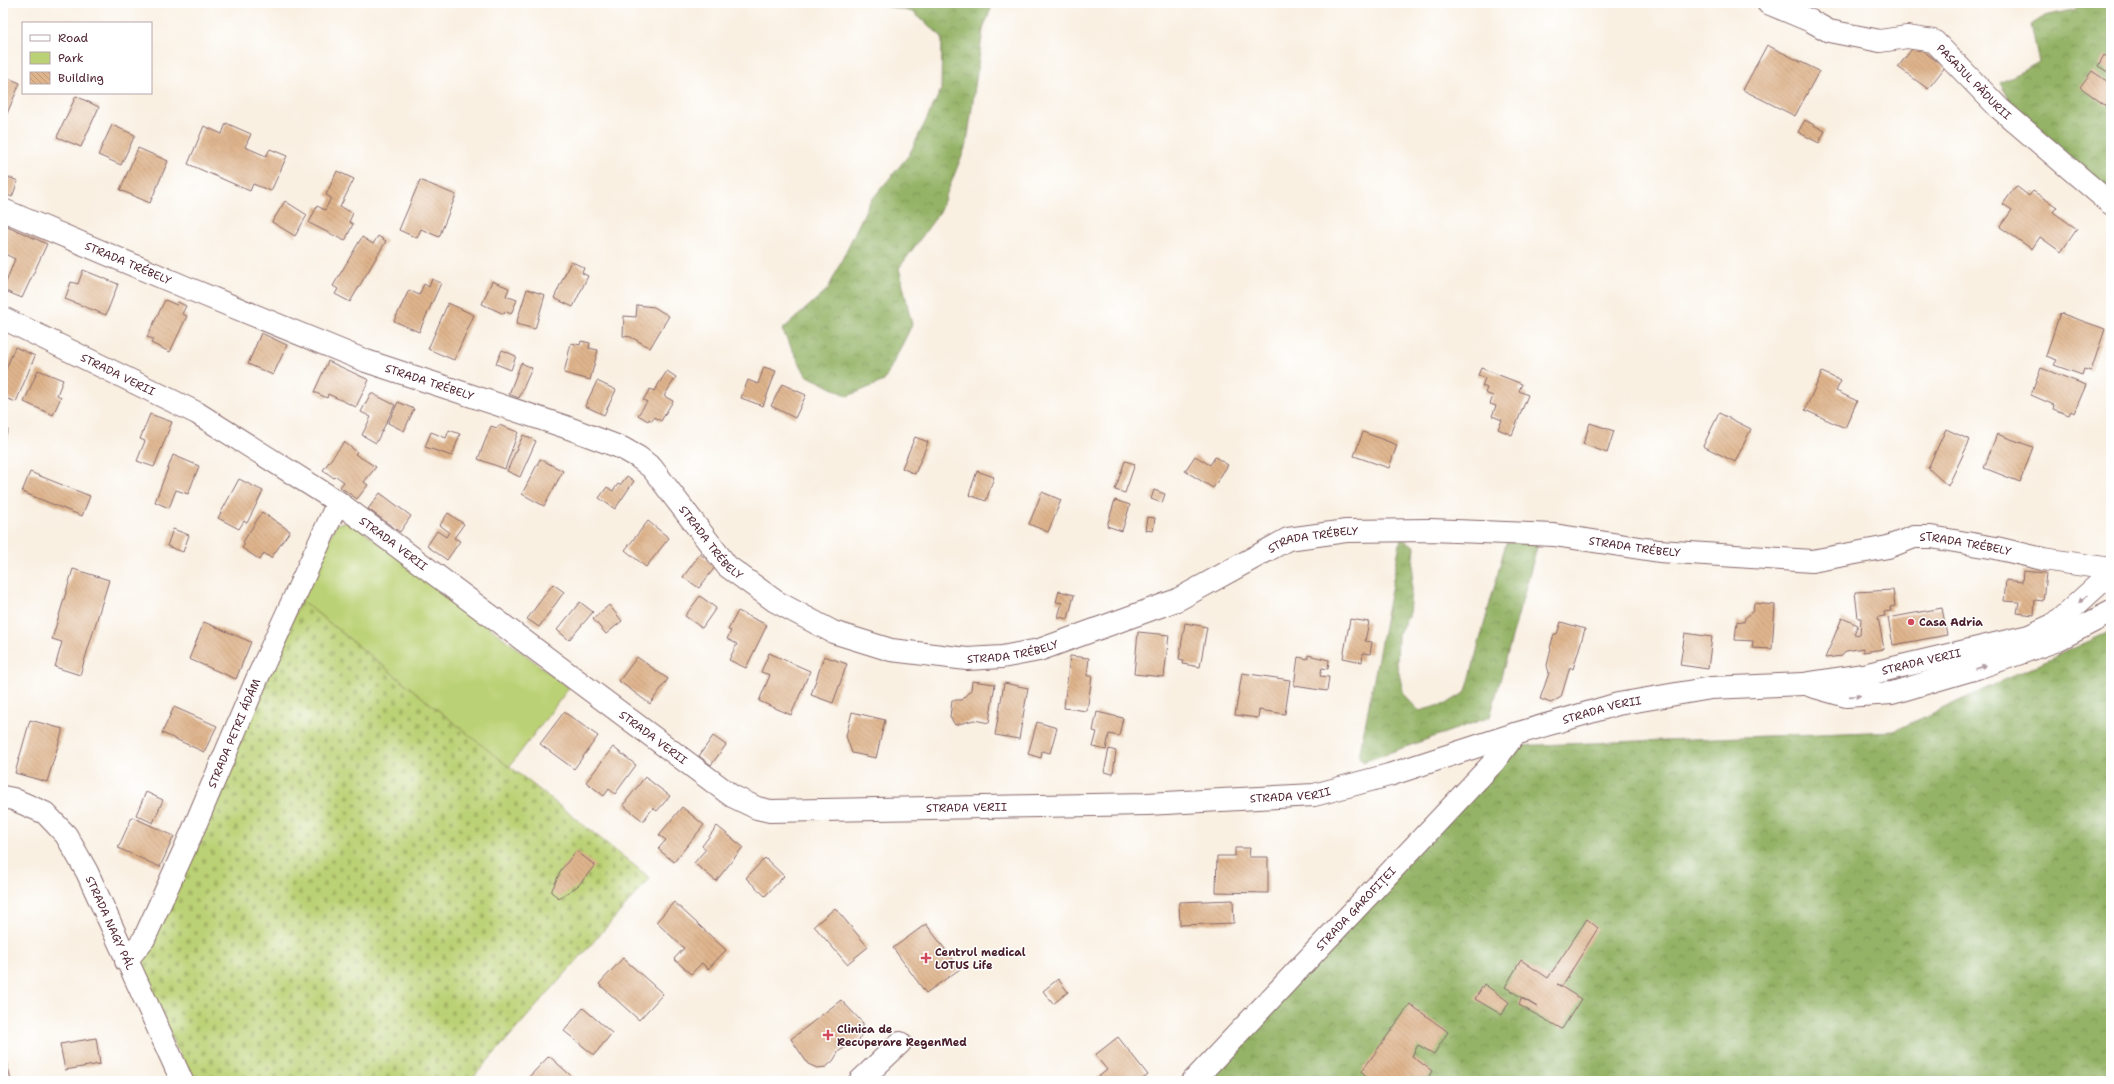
<svg xmlns="http://www.w3.org/2000/svg" width="2114" height="1084" font-family="'Shantell Sans',sans-serif">
<defs>
<pattern id="forest-crowns" width="20" height="18" patternUnits="userSpaceOnUse"><rect width="20" height="18" fill="#94b366"/><path d="M2 6a3 3 0 1 1 6 0M12 15a3 3 0 1 1 6 0" fill="none" stroke="#7b9154"/></pattern>
<pattern id="cemetery-stones" width="16" height="16" patternUnits="userSpaceOnUse"><rect width="16" height="16" fill="#bbd175"/><path d="M2 7V4a2 2 0 0 1 4 0v3zM10 15v-3a2 2 0 0 1 4 0v3z" fill="#a2b365"/></pattern>
<pattern id="building-back-hatch" width="6" height="6" patternUnits="userSpaceOnUse"><rect width="6" height="6" fill="#deb48c"/><path d="M-1 5l2 2M0 0l6 6M5-1l2 2" fill="none" stroke="#c09a79"/></pattern>
</defs>
<rect width="100%" height="100%" fill="#fff"/>
<filter id="ink" filterUnits="userSpaceOnUse"><feTurbulence type="fractalNoise" baseFrequency=".025" numOctaves="2"/><feDisplacementMap in="SourceGraphic" scale="8" xChannelSelector="R" yChannelSelector="G"/><feConvolveMatrix kernelMatrix="1 2 1 2 8 2 1 2 1" color-interpolation-filters="sRGB"/></filter>
<filter id="wash" filterUnits="userSpaceOnUse"><feTurbulence type="fractalNoise" baseFrequency=".012" numOctaves="4" result="noise"/><feDisplacementMap in="SourceGraphic" scale="16" xChannelSelector="R" yChannelSelector="G"/><feGaussianBlur stdDeviation="0.9" result="paint"/><feColorMatrix in="noise" values="0 0 0 0 0 0 0 0 0 0 0 0 0 0 0 0 0 1.4 0 .05"/><feComposite in="paint" operator="in"/></filter>
<g filter="url(#wash)">
<rect width="100%" height="100%" fill="#f9f0e2"/>
<path fill="url(#forest-crowns)" stroke="#6f6948" d="M871 3H993L983 30 967 143 939 213 899 268 912 325 884 381 848 396 806 375 782 330 828 289 869 203 909 155 941 90 942 37 913 12Z
M2078 3H2111V192L2082 171 2012 104 2000 83 2039 62 2031 25 2045 16 2076 9Z
M1540 536 1490 717 1363 762 1359 757 1401 538 1415 546 1409 614 1398 635 1397 665 1404 695 1419 711 1448 703 1466 692 1506 543Z
M2111 631V1081H1189L1513 746 1894 731Z"/>
<path fill="url(#cemetery-stones)" stroke="#827850" d="M301 600 650 878 470 1081H192L136 963Z"/>
<path fill="#bbd175" stroke="#827850" d="M350 521 569 688 509 767 301 600 336 524Z"/>
<g id="blocks">
<path fill="url(#building-back-hatch)" d="M1767 45 1819 71 1795 116 1743 90Z
M1915 45 1945 67 1928 89 1898 67Z
M2104 55 2111 59V74L2098 66Z
M2092 71 2111 84V99L2106 106 2080 87Z
M3 76 20 83 3 123Z
M76 96 99 107 81 147 57 137Z
M1805 120 1825 131 1819 143 1798 132Z
M226 123 251 134 245 147 266 156 270 149 287 156 271 191 253 184 250 191 188 164 204 126 222 134Z
M112 125 135 135 121 165 98 155Z
M138 148 168 161 150 203 120 190Z
M337 171 354 179 340 207 353 213 349 222 353 224 345 241 309 223 317 206 325 210 331 198 326 195Z
M3 175 18 181 12 197 3 193Z
M420 180 456 195 439 237 421 229 417 238 399 230Z
M2016 186 2029 196 2033 191 2057 207 2053 212 2077 229 2061 252 2040 237 2032 249 2000 227 2012 210 2003 204Z
M285 201 307 215 295 236 272 222Z
M3 224 47 244 22 298 3 290 15 259 3 253Z
M378 236 386 241 350 302 335 294 338 289 333 286 362 237 373 244Z
M571 261 584 268 582 273 588 276 573 307 554 298Z
M83 270 118 284 106 315 65 299 71 282 78 284Z
M432 279 441 283 419 332 394 321 409 290 419 295 424 284 429 287Z
M492 281 509 288 506 296 517 300 511 314 505 311 504 314 482 304Z
M527 289 545 295 535 329 516 324Z
M165 300 177 305 178 302 186 306 182 314 187 316 170 352 151 343 153 339 147 337Z
M448 303 474 315 454 360 428 349Z
M637 305 654 307 669 316 650 348 631 337 623 336 624 316 636 317Z
M2060 313 2105 329 2091 371 2084 369 2082 375 2054 365 2057 360 2046 356Z
M261 333 287 345 273 375 248 364Z
M581 341 590 343 589 348 598 350 590 380 564 373 571 343 580 345Z
M15 347 35 356 16 402 3 397V376Z
M502 350 516 356 511 370 496 364Z
M328 361 369 380 356 407 328 394 327 398 314 392Z
M521 363 532 368 519 398 509 394Z
M764 367 776 371 763 406 741 398 748 380 758 384Z
M1481 368 1522 384 1519 391 1528 395 1512 435 1498 429 1502 420 1492 416 1496 406 1490 404 1493 396 1485 393 1487 388 1482 386 1485 378 1478 375Z
M2041 368 2086 385 2074 413 2071 411 2069 415 2053 409 2054 405 2031 395Z
M38 370 63 380 57 395 61 397 53 415 24 402Z
M667 371 676 377 664 396 673 401 661 421 654 417 652 421 649 419 648 421 638 415 647 402 643 400 650 389 654 391Z
M1822 372 1841 381 1836 391 1857 401 1845 428 1805 410Z
M597 381 616 390 604 415 585 406Z
M782 384 806 395 795 418 771 406Z
M371 393 395 405 376 443 362 435 371 417 361 412Z
M398 402 414 409 404 431 388 423Z
M1719 413 1751 429 1735 462 1703 446Z
M150 414 172 422 154 467 137 461 145 441 140 439Z
M1590 423 1614 431 1607 453 1583 444Z
M499 425 518 432 505 469 478 459 491 426 497 428Z
M3 427 8 430 3 442Z
M1946 429 1970 440 1948 486 1928 468Z
M449 430 460 434 452 456 425 447 431 432 446 438Z
M1363 432 1397 445 1389 468 1354 456Z
M1997 434 2033 447 2020 482 1984 468Z
M523 435 536 441 520 477 507 471Z
M915 437 928 442 915 474 902 468Z
M344 442 357 452 355 454 376 467 364 482 368 485 357 499 340 487 344 482 336 476 334 478 323 470Z
M173 455 199 466 188 494 176 490 169 508 155 502Z
M1195 456 1210 465 1215 457 1228 465 1213 488 1185 471Z
M540 459 563 471 544 506 522 494Z
M1125 461 1135 464 1125 493 1115 490Z
M977 471 994 477 986 501 969 495Z
M30 472 90 496 82 516 22 492Z
M627 476 634 481 615 509 599 498 607 487 613 491 618 484 620 485Z
M239 479 263 491 247 523 244 521 239 529 218 518Z
M1154 490 1165 494 1162 503 1151 499Z
M1042 492 1061 500 1048 532 1029 524Z
M380 493 411 516 400 532 368 509Z
M1115 500 1130 505 1122 531 1107 526Z
M262 512 290 531 271 558 264 553 260 560 242 548 245 544 243 542Z
M448 513 464 524 454 538 460 541 447 560 427 546 437 531 446 537 449 532 440 525Z
M1147 517 1155 518 1153 531 1145 530Z
M648 521 669 538 646 567 625 550Z
M173 529 189 535 183 552 167 546Z
M700 554 716 566 699 588 683 577Z
M73 569 109 580 80 675 55 667 62 642 52 639Z
M2023 571 2046 573 2043 601 2035 600 2034 615 2017 613 2019 602 2004 601 2006 580 2022 582Z
M553 584 564 592 539 627 527 619Z
M1893 590 1895 606 1890 607 1891 611 1884 612 1885 616 1878 617 1884 649 1863 652V648L1846 651 1842 656 1825 658 1842 618 1858 625 1854 634 1860 635 1861 618H1858L1855 592Z
M1059 591 1074 595 1068 619 1058 617 1062 603 1056 602Z
M700 596 716 608 702 628 685 616Z
M580 602 593 612 569 640 557 630Z
M1754 603 1775 605 1772 649 1752 648 1753 641 1735 640 1737 621 1744 622 1745 618 1753 611Z
M609 605 622 621 606 634 593 619Z
M1942 608 1947 635 1893 645 1888 618Z
M738 611 767 625 746 668 729 660 737 644 727 639 731 631 728 630Z
M1350 619 1369 622 1365 641 1372 642 1370 654 1363 653 1362 662 1343 658Z
M204 622 251 642 236 679 189 659Z
M1561 622 1585 629 1573 669 1570 667 1561 697 1551 703 1540 699 1549 673 1547 665 1551 649 1550 648 1554 634H1557Z
M1185 623 1207 627 1200 667 1183 664 1184 660 1179 659Z
M1138 632 1169 635 1164 677 1134 674Z
M1685 633 1712 637 1708 669 1680 665Z
M769 653 810 671 791 715 759 701 770 675 761 672Z
M1308 655 1329 660 1328 669 1322 668 1320 676 1329 677 1327 691 1294 686 1298 657 1308 659Z
M824 656 847 664 833 703 811 695Z
M1070 656 1089 658 1087 676H1092L1087 711 1064 708Z
M637 657 668 679 650 704 619 681Z
M1242 673 1290 680 1285 714 1259 710 1258 718 1235 715Z
M972 681 995 684 989 723 974 720 955 725 950 717 952 700H961L971 690Z
M1004 683 1028 688 1019 739 995 735Z
M174 707 217 726 204 752 162 733Z
M564 712 598 736 574 769 540 744Z
M852 712 885 720 876 758 852 753 846 736Z
M1097 712 1123 718 1119 736 1109 734 1106 750 1093 747 1097 732 1093 731Z
M30 720 63 729 47 782 15 773Z
M1037 722 1057 728 1050 753 1042 751 1041 758 1028 754Z
M713 736 726 745 711 765 699 756Z
M613 747 636 765 615 794 609 789 604 796 586 782Z
M1109 749 1116 751 1113 774 1104 772Z
M645 777 670 796 657 811 653 808 643 821 623 805Z
M146 792 163 800 153 823 136 815Z
M682 807 704 825 674 862 658 849 666 840 659 835Z
M132 817 174 836 160 867 118 848Z
M717 826 743 847 716 881 694 863 706 849 702 846Z
M1235 848H1250L1249 857H1268V893L1216 892 1217 856H1235Z
M576 851 595 865 579 885 559 898 551 892 561 870Z
M765 858 784 876 765 896 746 878Z
M1233 900 1234 923 1180 925 1179 902Z
M674 902 726 950 708 969 702 963 691 974 674 959 684 948 656 922Z
M835 908 868 947 847 964 814 926Z
M1587 919 1598 928 1562 986 1557 984 1581 999 1562 1029 1519 1005 1521 998 1537 1007 1505 987 1521 960 1548 978Z
M926 924 960 969 926 993 893 948Z
M623 958 663 994 639 1020 599 984Z
M1058 979 1068 992 1053 1004 1043 991Z
M1484 984 1509 1002 1502 1015 1475 999Z
M841 1000 863 1023V1031L859 1040 839 1051 833 1061 826 1067 817 1068 808 1064 791 1039Z
M1410 1004 1448 1032 1434 1054 1418 1045 1412 1056 1432 1071 1426 1081H1363L1366 1077 1362 1071Z
M583 1008 612 1033 594 1055 564 1031Z
M1118 1037 1148 1075 1140 1081H1100L1097 1078 1107 1070 1095 1055Z
M96 1038 100 1064 65 1070 60 1044Z
M4 1046 11 1081H3Z
M549 1056 577 1081H532L528 1078Z"/>
</g>
</g>
<g filter="url(#ink)">
<use href="#blocks" fill-opacity="0" stroke="#87686b" stroke-width="1"/>
<g fill="none" stroke-linecap="round" stroke-linejoin="round">
<defs>
<g id="minor">
<path id="s1" d="M1768 3 1811 21 1829 31 1880 41 1907 37 1934 41 1999 108 2111 204"/>
<path id="s2" d="M3 210 185 287 366 361 566 427 622 448 638 457 652 468 727 566 775 601 833 632 891 650 967 659 1002 657 1039 650 1177 600 1288 539 1346 531 1430 530 1554 535 1659 551 1812 561 1888 547 1914 537H1931L1996 548 2043 559 2111 569"/>
<path id="s3" d="M3 318 197 413 338 502 732 796 757 808 770 811 1147 804 1314 795 1389 775 1515 734 1618 704 1711 688 1803 684 1868 674 2029 636 2055 624 2111 573"/>
<path d="M1811 686 1846 696 1892 693 1977 668 2055 641 2111 612"/>
<path id="s4" d="M3 797 13 799 45 813 66 835 87 872 182 1081"/>
<path id="s5" d="M126 961 144 939 191 835 257 679 338 502"/>
<path d="M860 1081 900 1043"/>
<path id="s6" d="M1193 1081 1494 762 1515 734"/>
</g>
</defs>
<use href="#minor" stroke="#87686b" stroke-width="24"/>
<use href="#minor" stroke="#fff" stroke-width="22"/>
</g>
<defs><path id="oneway-solid" d="M-6-.8H1V-3.2L6.5 0L1 3.2V.8H-6Z"/></defs>
<g fill="#ae9aa0">
<use href="#oneway-solid" transform="translate(2083 599) rotate(138)"/>
<use href="#oneway-solid" transform="translate(1981 667) rotate(-19)"/>
<use href="#oneway-solid" transform="translate(1855 696) rotate(-4)"/>
</g>
</g>
<g fill="#d1495b" stroke="#fff" stroke-width="1.5">
<circle cx="1911" cy="622" r="4"/>
<path d="M924 952h4v4h4v4h-4v4h-4v-4h-4v-4h4z"/>
<path d="M826 1029h4v4h4v4h-4v4h-4v-4h-4v-4h4z"/>
</g>
<g text-anchor="middle" stroke-width="3" stroke-linejoin="round" paint-order="stroke">
<g font-size="11" fill="#4a1f2b" stroke="#fff">
<text dy="4" stroke="none"><textPath href="#s1" startOffset="231">PASAJUL PĂDURII</textPath></text>
<text dy="4" stroke="none"><textPath href="#s2" startOffset="136">STRADA TRÉBELY</textPath></text>
<text dy="4" stroke="none"><textPath href="#s3" startOffset="128">STRADA VERII</textPath></text>
<text dy="4" stroke="none"><textPath href="#s2" startOffset="460">STRADA TRÉBELY</textPath></text>
<text dy="4" stroke="none"><textPath href="#s2" startOffset="795">STRADA TRÉBELY</textPath></text>
<text dy="4" stroke="none"><textPath href="#s2" startOffset="1456">STRADA TRÉBELY</textPath></text>
<text dy="4" stroke="none"><textPath href="#s3" startOffset="452">STRADA VERII</textPath></text>
<text dy="4" stroke="none"><textPath href="#s2" startOffset="2115">STRADA TRÉBELY</textPath></text>
<text dy="4" stroke="none"><textPath href="#s2" startOffset="1780">STRADA TRÉBELY</textPath></text>
<text dy="4" stroke="none"><textPath href="#s2" startOffset="1132">STRADA TRÉBELY</textPath></text>
<text dy="4" stroke="none"><textPath href="#s3" startOffset="2084">STRADA VERII</textPath></text>
<text dy="4" stroke="none"><textPath href="#s3" startOffset="1760">STRADA VERII</textPath></text>
<text dy="4" stroke="none"><textPath href="#s5" startOffset="253">STRADA PETRI ÁDÁM</textPath></text>
<text dy="4" stroke="none"><textPath href="#s3" startOffset="776">STRADA VERII</textPath></text>
<text dy="4" stroke="none"><textPath href="#s3" startOffset="1436">STRADA VERII</textPath></text>
<text dy="4" stroke="none"><textPath href="#s3" startOffset="1112">STRADA VERII</textPath></text>
<text dy="4" stroke="none"><textPath href="#s6" startOffset="237">STRADA GAROFIȚEI</textPath></text>
<text dy="4" stroke="none"><textPath href="#s4" startOffset="174">STRADA NAGY PÁL</textPath></text>
</g>
<g font-size="11" font-weight="bold" fill="#4a1f2b" stroke="#fff" text-anchor="start">
<text x="1919" y="626">Casa Adria</text>
<text x="935" y="956">Centrul medical<tspan x="935" dy="13">LOTUS Life</tspan></text>
<text x="837" y="1033">Clinica de<tspan x="837" dy="13">Recuperare RegenMed</tspan></text>
</g>
</g>
<rect width="2114" height="1084" fill="none" stroke="#fff" stroke-width="16"/>
<rect x="22" y="22" width="130" height="72" fill="#ffffff" stroke="#b7a5aa"/>
<rect x="30" y="35" width="20" height="6" fill="#ffffff" stroke="#b7a5aa"/>
<text x="58" y="42" font-size="12" fill="#4a1f2b">Road</text>
<rect x="30" y="52" width="20" height="12" fill="#bbd175" stroke="#b7a5aa"/>
<text x="58" y="62" font-size="12" fill="#4a1f2b">Park</text>
<rect x="30" y="72" width="20" height="12" fill="url(#building-back-hatch)" stroke="#b7a5aa"/>
<text x="58" y="82" font-size="12" fill="#4a1f2b">Building</text>
</svg>
